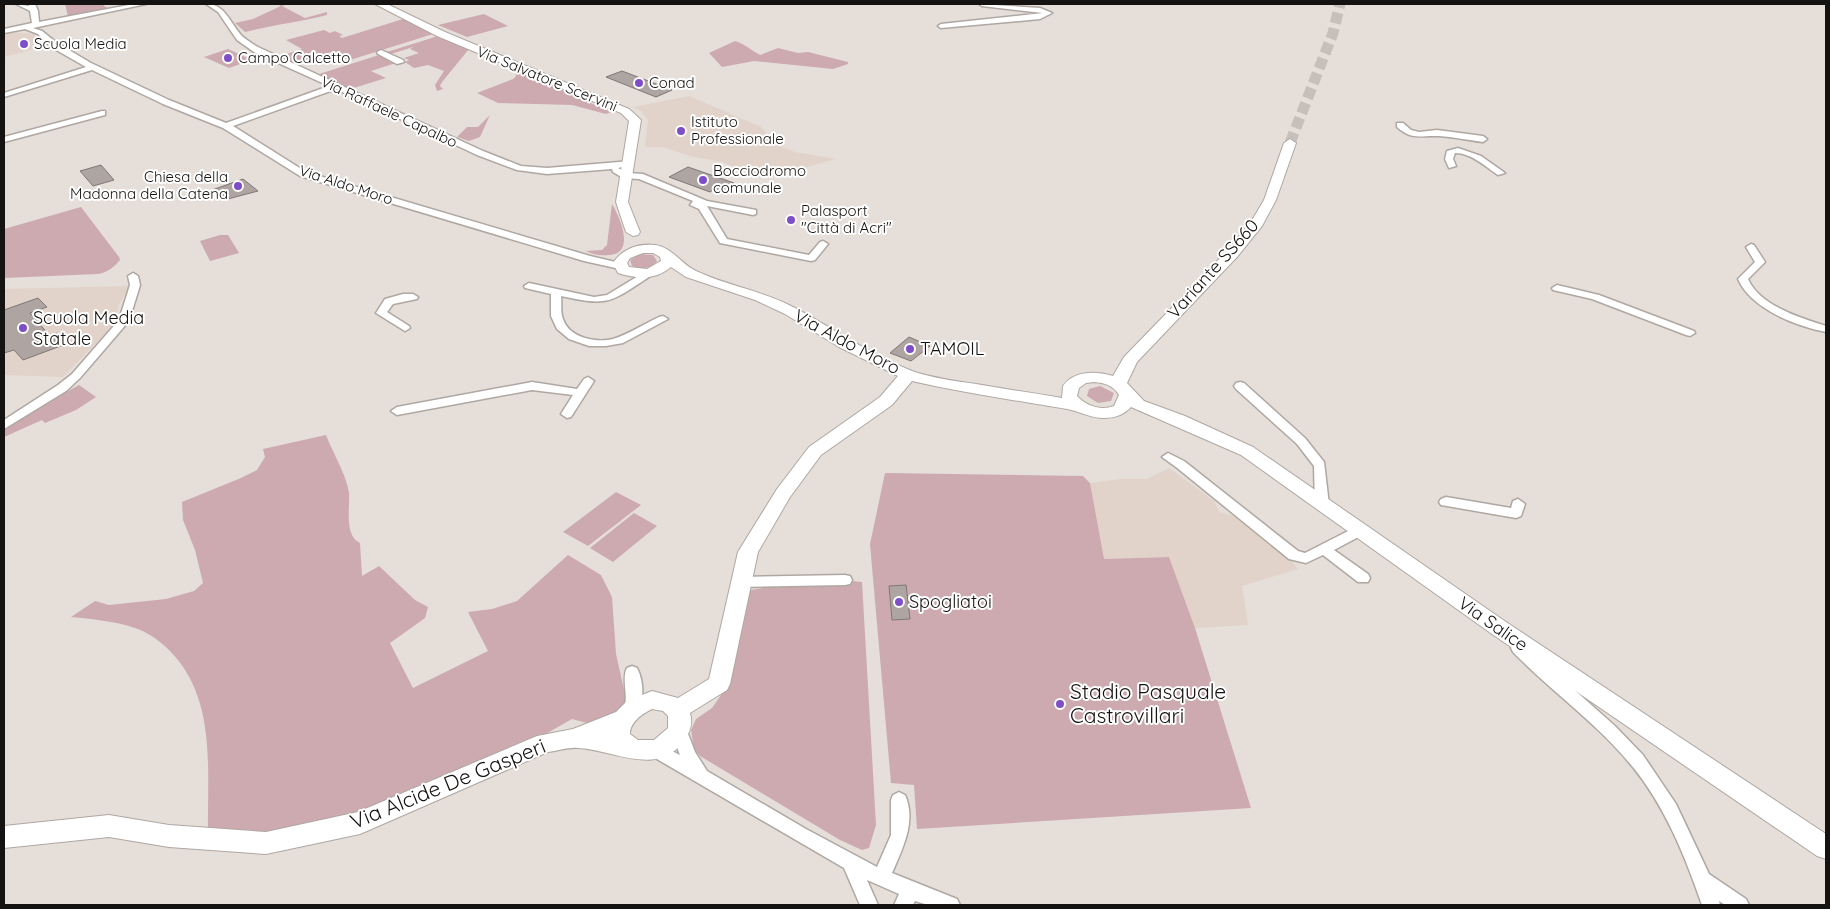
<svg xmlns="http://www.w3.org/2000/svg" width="1830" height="909" font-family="Quicksand,sans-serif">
<rect width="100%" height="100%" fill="#e5ded9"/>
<path fill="#e1d3c9" d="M9 32 33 34 45 46 4 57V34Z
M689 96 761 127 775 144 795 152 835 159 769 178 759 177 722 162 690 156 663 147H645L648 120 641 111 633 107Z
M130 286 119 304 115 324 63 377 4 375V289Z
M1169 468 1214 501 1219 512 1236 517 1289 558 1298 569 1242 586 1248 625 1195 628 1169 557 1103 559 1090 483 1121 479H1147Z"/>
<path fill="#cdaaaf" d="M65 4H102L107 8 68 16Z
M277 4H289L282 6 305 18 327 12V15C299 22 273 25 245 32L235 23 253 19 281 6Z
M484 14 508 26 467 37 438 25Z
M403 19 433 34 350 60 332 52 296 63 280 56 302 49 286 40 324 30 330 33 335 31 343 35 339 36 342 38Z
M438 36 469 49 442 82 440 86 443 89 437 91 435 85 444 71 428 65 414 68 405 62 409 60 404 58 419 53 410 49 413 47 391 54 387 52Z
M735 41C745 44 751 50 760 55L778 48 798 53 808 52 848 62V64L833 69 754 61 722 67 709 53Z
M228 49 252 60 229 68 204 57Z
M379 55 396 63 371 71 386 78 347 90 316 75Z
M515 69 611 112 606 114 572 105 498 103 477 93 513 79 516 76Z
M490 115 480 137 469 141 457 137 467 127H478Z
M612 204C620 218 636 253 609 255 601 256 594 255 586 251L602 250 607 245Z
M81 207 119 257 120 260C114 267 107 273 97 274L4 278V229Z
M220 235H228L239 253 210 261 200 241Z
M640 254 653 255 657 261C651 269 641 270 632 266L630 260Z
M79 385 96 397 76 410 45 423 42 420 4 437V427Z
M1100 386 1114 393 1111 401 1098 403 1087 396 1089 389Z
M326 435C332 451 347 476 349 493 350 508 344 536 360 543L362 576 379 566 415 600 428 607 425 618 390 643 413 688 488 651 468 612 492 609 517 601 568 555 601 575 612 597 616 654 627 703 612 720 587 723 572 719 535 740 372 809 260 835 208 832C207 770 217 699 170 651 160 641 148 632 135 628 114 621 92 619 71 617L95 601 109 605 166 599 194 591 203 583 195 550 183 520 182 502 241 478 257 470 265 457 263 449Z
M885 473 1083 476 1090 483 1104 559 1169 557 1195 628 1251 808 917 829 914 785 891 783 870 544Z
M616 492 641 505 588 546 563 532Z
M634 513 657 526 613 562 590 548Z
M852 581 862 582 876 825 869 848 862 850 840 840 700 756 694 749 691 730 696 719 712 708 730 682 735 664 745 591 780 585 800 586Z"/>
<path fill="#aea5a3" stroke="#807775" d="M622 71 672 90 656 97 606 77Z
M101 165 114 180 93 186 80 171Z
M688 167 734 183 718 192 713 190 710 192 669 177Z
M243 179 258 191 224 200 212 190Z
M38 298 47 307 30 313 50 336 57 333 66 344 23 360 14 350 4 353V310Z
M909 337 930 346 911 361 890 353Z
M906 585 910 619 892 620 889 586Z"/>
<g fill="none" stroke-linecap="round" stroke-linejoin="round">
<path stroke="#c6c0bb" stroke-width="11" stroke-dasharray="11 5" stroke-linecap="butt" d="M1290 143 1333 33 1340 4"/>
<defs>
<path id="street" d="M16 4 29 6V4H35L38 11 39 22 134 4H146L33 28 42 31 57 43 91 63 169 100 226 123 329 86 254 52 237 40 218 12 206 4C225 3 231 25 243 37 248 41 254 45 260 48L483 151 521 166 547 168 631 161V165L618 168 628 173 643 174 707 201 756 210V214L753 215 707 206 727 239 809 255 820 242 823 241 828 244 815 260 811 261 720 243 699 209 690 205 693 201 639 179 623 178 613 172 612 169 547 174 517 170 477 155 336 89 233 126 306 172 590 256 624 264 625 266 620 269 584 261 300 176 223 128 163 104 92 70 4 97V93L86 67 51 47 38 34 25 29 4 33V29L32 23 30 11Z
M979 4 1040 8 1052 13 1040 19 941 28 938 26 941 24 1043 13 982 6Z
M381 50 403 60 404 62 397 64 378 54 377 52Z
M102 111H105V115L4 142V137Z
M1397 123H1403L1411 130 1419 132 1437 130 1483 136 1487 139 1483 142C1468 140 1453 137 1439 136 1420 135 1413 141 1397 127Z
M1458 148 1481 156 1505 173 1498 175C1485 166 1471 153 1455 153L1453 159 1456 166 1449 168 1445 159 1447 151Z
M1751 244 1754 245 1765 262 1748 279C1760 306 1801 318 1826 326V332C1796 326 1751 309 1738 279L1755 262 1746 247Z
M648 270 653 273 652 275C610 302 611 307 561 296 562 304 560 312 563 319 569 338 596 343 613 339 629 334 644 324 659 317L663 316 668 319 623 343 606 346H589L569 339 557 329 551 316V294L525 288 524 286 529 283 594 297 607 295Z
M133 273 138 276 140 285 129 321 80 378 66 391 4 429V420L58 385 72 374 119 320 130 285 128 276Z
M1557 285 1599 295 1694 331 1695 333 1690 336 1686 335 1592 299 1553 290 1552 288Z
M403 294H413L418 297 417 299 393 304 387 312 409 326 410 328 405 331 376 313 385 299Z
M588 377 594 381 571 417 567 418 561 414 573 395 532 390 397 415 391 411 397 407 532 382 577 389 584 379Z
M1240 382 1244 383 1305 438 1324 462 1329 505 1327 508 1322 510 1315 505 1314 466 1297 444 1236 389 1234 386 1236 383Z
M1168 453 1184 461 1298 551 1305 553 1354 528H1364L1366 531 1364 534 1334 550 1368 574 1370 578 1368 582H1358L1323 555 1306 563 1289 559 1176 467 1162 457Z
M1446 497 1511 508 1513 501 1518 499 1525 504 1521 516 1516 518 1441 505 1439 502 1441 499Z
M845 575 850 576 852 580 850 584 845 585 740 587 735 586 733 582 735 578 740 577Z
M1518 642 1523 644 1615 726 1643 755 1676 804 1709 874 1746 899 1749 905H1725L1719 901 1720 905H1702C1685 856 1665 806 1632 766 1597 723 1551 691 1513 652L1511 648 1513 644Z
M632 666 637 668C644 681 644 700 638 713L632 715 626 713 624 708C629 695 621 679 627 668Z
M679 724 685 726 695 752 707 771 806 829 877 867 891 835V800L893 795 899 792 905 795C917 821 902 850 892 873L957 899 960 905H928L915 901 913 905H894L899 894 867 880 878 905H860L844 868 650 755 648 750 650 745 656 743 680 755 671 731 673 726Z"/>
<path id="secondary" d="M375 4H387L445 32 629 109 641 120 628 202 640 232 638 235 633 236 626 232 616 202 629 121 621 113 437 36Z
M1290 139 1296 143 1276 200 1262 226 1237 257 1137 362 1127 383 1144 401 1185 416 1253 447 1506 622 1826 834V859L1817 856 1492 634 1241 455 1131 407C1124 415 1114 418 1104 418 1090 418 1079 411 1067 409 1015 400 963 393 912 381L892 405 821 455 790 497 758 552 730 684 727 690 690 713C693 724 690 733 683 742 657 777 614 750 578 748 569 747 557 751 548 752L360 834 266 854 169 847 109 837 4 848V826L109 815 169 825 266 832 358 812 537 736 573 729 616 712 627 701 652 691 678 698 709 679 738 552 777 489 809 447 880 397 898 376 839 347 785 314 755 300 686 277 671 267C656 280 636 279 618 273L613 263C622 249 638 243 655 245 672 247 681 264 696 271 728 286 764 291 795 308 834 329 871 355 912 371 932 378 955 381 976 384 1004 389 1033 393 1062 398L1063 386C1074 370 1097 371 1113 376L1124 357 1227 251 1251 222 1264 200 1284 143ZM643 253H653L660 257 661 261 647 269 629 267 627 263 630 258ZM1094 382C1105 383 1113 385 1119 395L1114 406C1101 411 1086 406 1077 396L1079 388 1086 383ZM652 709 663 711 668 716V728L654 740H638L630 734C630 722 642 714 652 709Z"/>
</defs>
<use href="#street" stroke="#afa7a2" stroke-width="3"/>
<use href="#secondary" stroke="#afa7a2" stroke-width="2"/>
<use href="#street" fill="#fff" fill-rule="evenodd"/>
<use href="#secondary" fill="#fff" fill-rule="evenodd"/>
</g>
<g fill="#7d4ec7" stroke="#fff" stroke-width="2">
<circle cx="24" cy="44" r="5"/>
<circle cx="228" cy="58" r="5"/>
<circle cx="639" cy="83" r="5"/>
<circle cx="681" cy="131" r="5"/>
<circle cx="703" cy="180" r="5"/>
<circle cx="238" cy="186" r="5"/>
<circle cx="791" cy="220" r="5"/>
<circle cx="23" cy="328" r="5"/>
<circle cx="910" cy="349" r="5"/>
<circle cx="899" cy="602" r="5"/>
<circle cx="1060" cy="704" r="5"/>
</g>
<g text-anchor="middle" stroke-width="4" stroke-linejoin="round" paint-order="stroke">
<g font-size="15" fill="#151311" stroke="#fff" text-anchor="start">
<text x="34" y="49">Scuola Media</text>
<text x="238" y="63">Campo Calcetto</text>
<text x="649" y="88">Conad</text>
<text x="691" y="127">Istituto<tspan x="691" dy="17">Professionale</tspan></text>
<text x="713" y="176">Bocciodromo<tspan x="713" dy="17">comunale</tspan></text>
<text x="228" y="182" text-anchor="end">Chiesa della<tspan x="228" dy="17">Madonna della Catena</tspan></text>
<text x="801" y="216">Palasport<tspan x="801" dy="17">"Città di Acri"</tspan></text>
</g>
<g font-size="15" fill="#151311" stroke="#fff">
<text transform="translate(547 79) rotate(22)" y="5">Via Salvatore Scervini</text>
<text transform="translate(389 112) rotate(25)" y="5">Via Raffaele Capalbo</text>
<text transform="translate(346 185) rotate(18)" y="5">Via Aldo Moro</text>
</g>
<g font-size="18" fill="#151311" stroke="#fff">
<text transform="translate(1213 269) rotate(-48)" y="6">Variante SS660</text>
<text transform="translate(847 342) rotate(28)" y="6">Via Aldo Moro</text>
<text transform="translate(1493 624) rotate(35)" y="6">Via Salice</text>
</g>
<g font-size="18" fill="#151311" stroke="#fff" text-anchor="start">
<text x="33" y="324">Scuola Media<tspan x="33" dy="21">Statale</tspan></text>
<text x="920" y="355">TAMOIL</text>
<text x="909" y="608">Spogliatoi</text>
</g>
<g font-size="21" fill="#151311" stroke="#fff" text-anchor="start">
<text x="1070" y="699">Stadio Pasquale<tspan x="1070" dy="24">Castrovillari</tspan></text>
</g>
<g font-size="21" fill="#151311" stroke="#fff">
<text transform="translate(448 784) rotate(-22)" y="7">Via Alcide De Gasperi</text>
</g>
</g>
<rect width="1830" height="909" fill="none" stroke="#151311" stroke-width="10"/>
</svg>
